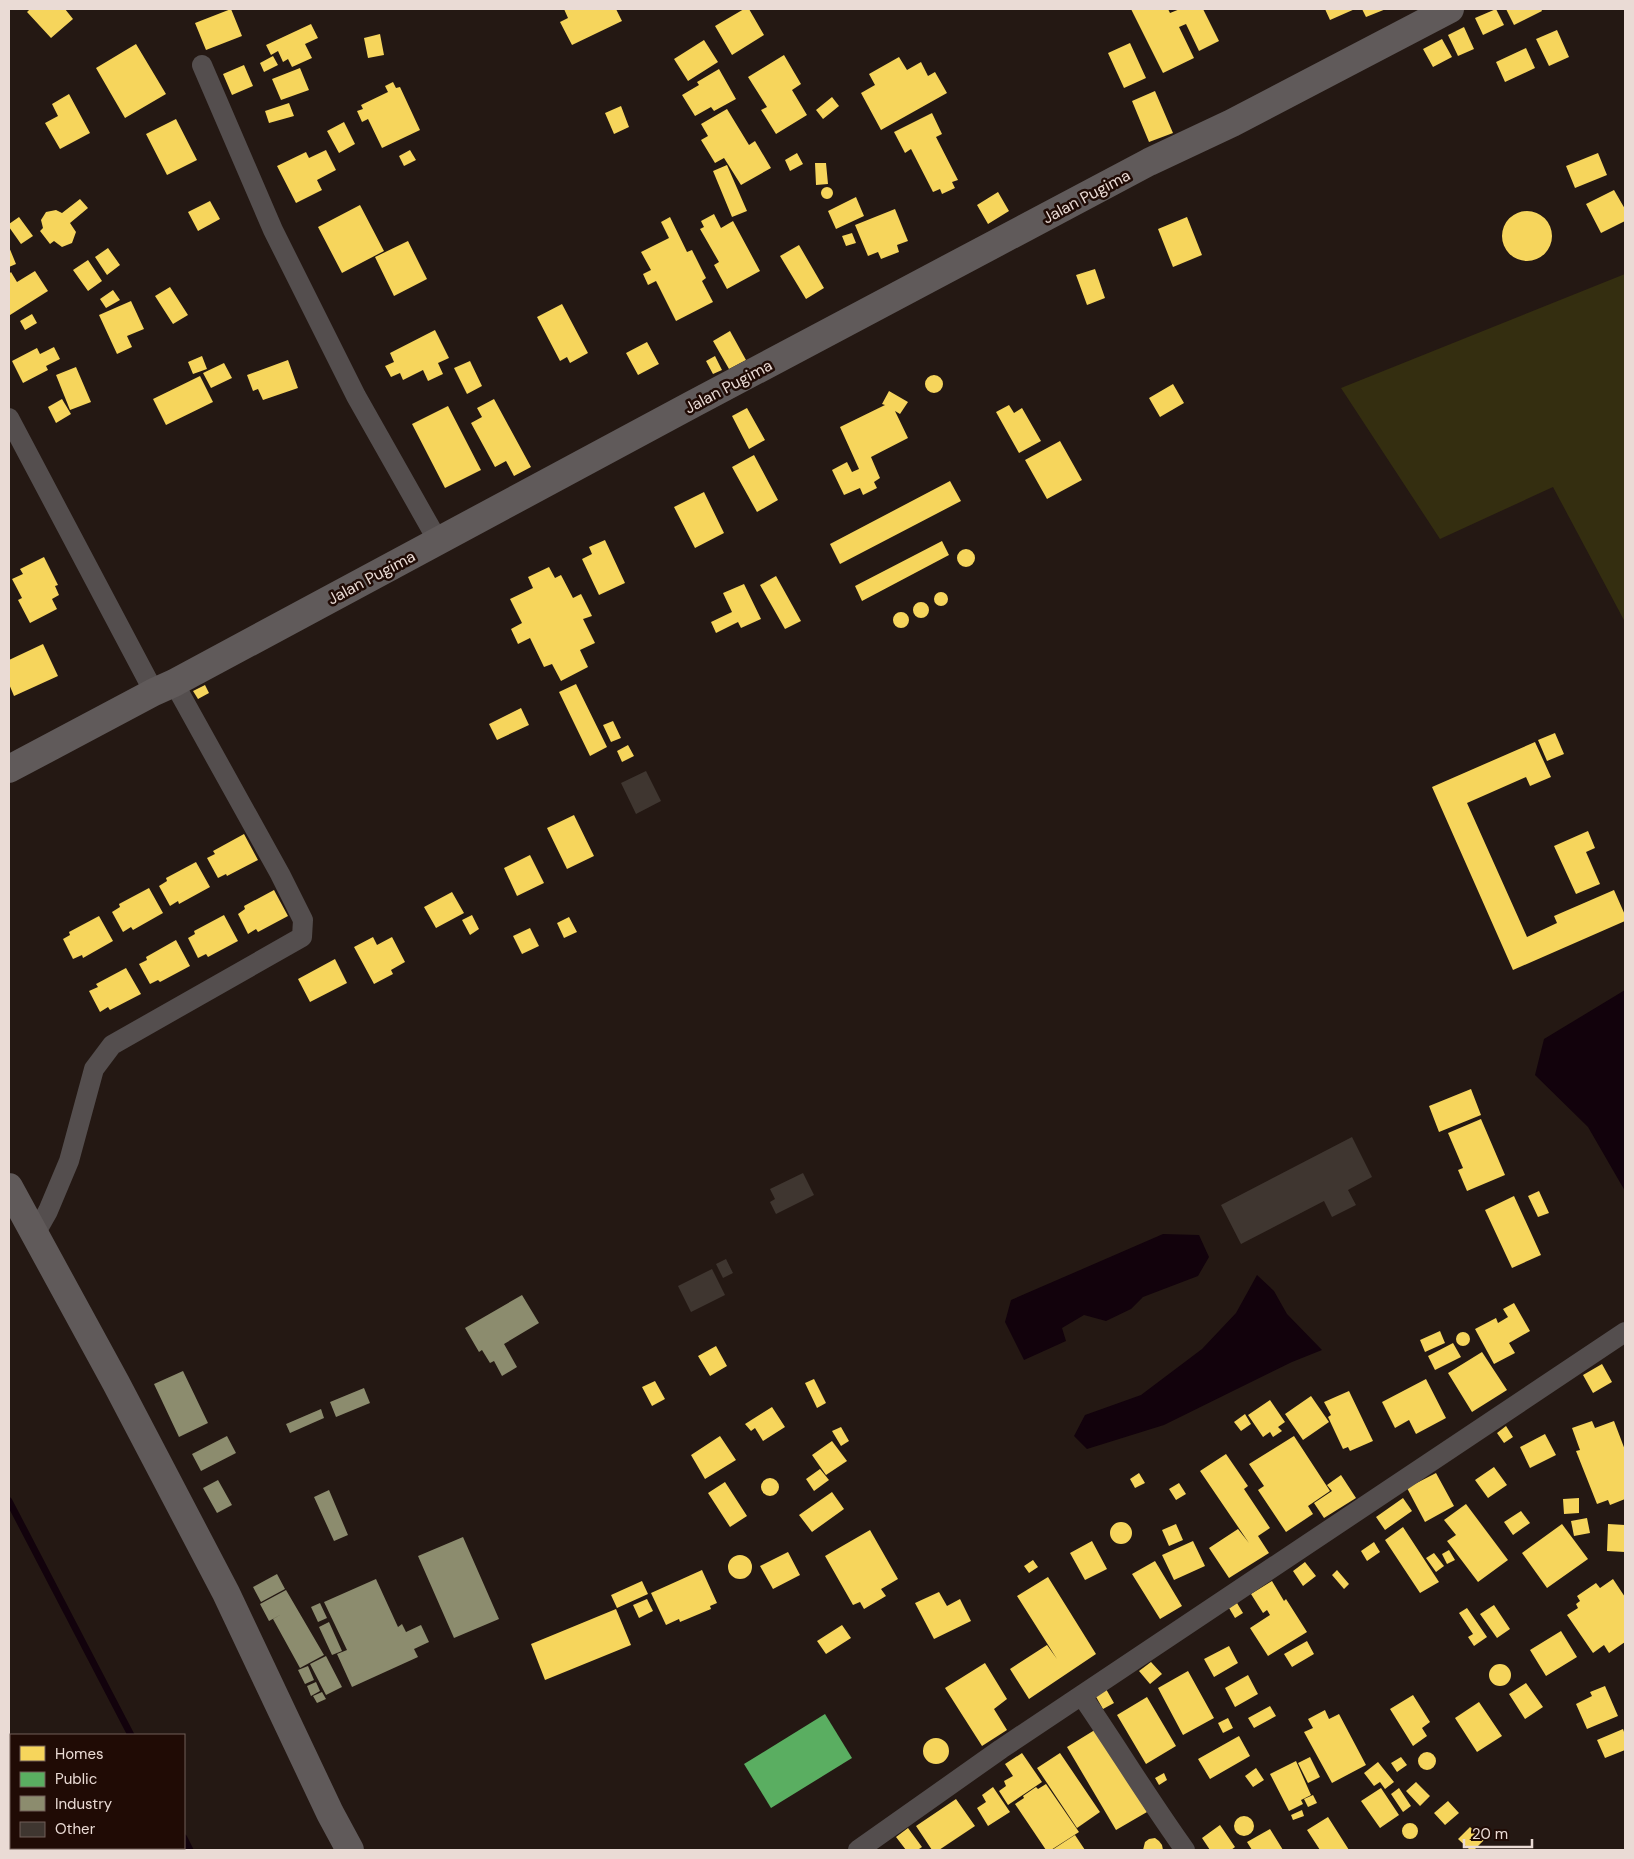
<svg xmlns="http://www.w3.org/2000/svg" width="1634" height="1859" font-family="'DM Sans',sans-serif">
<rect width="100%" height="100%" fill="#241813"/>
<path fill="#342e10" d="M1625 274V622L1553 487 1440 539 1341 388Z"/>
<path fill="#12020c" d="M1625 990V1191L1588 1127 1535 1075 1544 1039Z
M1163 1234 1199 1235 1209 1257 1198 1276 1143 1297 1131 1309 1106 1321 1084 1315 1062 1328 1066 1341 1024 1360 1005 1322 1011 1300Z
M1257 1275 1274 1291 1287 1314 1322 1350 1292 1362 1164 1425 1087 1449 1074 1436 1085 1415 1141 1395 1202 1349 1236 1313Z"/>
<path fill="#f6d55c" d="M30 9H65L73 19 51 38 27 12Z
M231 9 242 36 206 50 195 23Z
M564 9H616L622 21 572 45 560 22 568 18Z
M744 9H749L764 35 732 55 715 26Z
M1131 9H1168L1170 13 1180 9H1203L1219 41 1199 51 1186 24 1179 27 1194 58 1163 73Z
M1325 9H1355L1330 20Z
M1362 9H1386L1366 17Z
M1496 9 1504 25 1483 35 1475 18Z
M1506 9H1541L1542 11 1514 25Z
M311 24 318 38 305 44 312 58 292 67 288 59 283 62 278 51 271 55 266 45Z
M1464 27 1474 49 1458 56 1448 35Z
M1557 30 1569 57 1549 66 1536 39Z
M380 34 384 55 368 58 364 38Z
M1442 39 1452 57 1433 67 1423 49Z
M704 40 718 62 688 81 674 59Z
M1130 43 1146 78 1124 88 1108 53Z
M136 44 166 94 125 118 96 68Z
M1526 48 1535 68 1505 82 1496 62Z
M784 55 801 84 792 90 807 115 776 134 761 110 767 107 748 77Z
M273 56 278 65 264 72 260 63Z
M899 57 907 70 921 62 928 76 935 72 947 93 881 130 861 93 875 85 869 74Z
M244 65 253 86 232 95 223 74Z
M300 68 309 90 281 100 272 79Z
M719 69 736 99 714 111 711 107 695 116 682 95 699 85 697 82Z
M393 82 396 88 400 87 420 130 382 148 368 119 362 122 357 111 363 109 361 105 388 92 385 86Z
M1155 91 1173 133 1149 142 1132 101Z
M69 94 90 133 60 149 45 123 58 116 52 104Z
M832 97 839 106 823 119 816 110Z
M289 103 294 116 269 123 265 111Z
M621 106 629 127 614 134 605 113Z
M727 109 749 145 755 141 771 168 741 185 724 158 715 163 701 140 708 136 701 124Z
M932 113 942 134 936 137 958 180 952 182 955 188 942 194 940 189 933 192 911 149 905 153 894 132Z
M176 119 197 160 167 175 146 134Z
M344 122 355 144 339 153 327 131Z
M326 150 336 170 317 180 322 190 296 203 277 166 306 152 309 158Z
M410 150 416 160 404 166 399 156Z
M797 153 803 164 790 171 785 160Z
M1598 153 1607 175 1575 188 1566 166Z
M815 163H826L828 184 816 185Z
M727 165 747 211 732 217 713 171Z
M821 193a6 6 0 1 1 12 0a6 6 0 1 1-12 0Z
M1614 190 1625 209V221L1601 233 1586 204Z
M998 192 1009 211 988 224 977 205Z
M856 197 864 216 836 229 828 211Z
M80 199 88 208 70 223 76 232 72 243 62 247 54 241 50 244 40 231 43 228 41 220 46 212 56 210 62 213Z
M210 201 220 219 198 231 188 212Z
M360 205 384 251 342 273 318 227Z
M895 209 908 241 897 245 899 252 881 259 878 252 868 256 855 225Z
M1502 236a25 25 0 1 1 50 0a25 25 0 1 1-50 0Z
M714 214 721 228 733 221 760 271 727 289 714 265 719 262 700 229 704 227 701 221Z
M19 217 33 236 21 244 9 227V224Z
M670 217 687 252 692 250 706 278 702 281 713 302 676 321 656 281 648 285 643 274 651 270 641 252 669 238 661 222Z
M1187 217 1202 255 1173 267 1158 229Z
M852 233 856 243 846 246 842 236Z
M408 241 427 279 394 296 375 257Z
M799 245 824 288 806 299 780 256Z
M9 247 16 264 9 267Z
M108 248 120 265 107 275 95 257Z
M88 260 102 281 88 291 73 270Z
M1095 269 1105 298 1087 305 1076 275Z
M35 271 48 291 10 315 9 313V274L11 272 17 282Z
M170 287 188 315 173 324 155 296Z
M113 290 120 300 106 308 100 299Z
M131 301 144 329 127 336 132 347 117 354 99 315Z
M562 304 588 353 570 363 567 357 560 361 537 317Z
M32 314 37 323 25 330 20 321Z
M435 330 449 358 438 363 443 374 428 381 423 370 403 380 400 373 391 377 385 366 394 362 390 353Z
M730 331 746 360 729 369 713 341Z
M647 342 659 364 638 375 626 353Z
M54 347 60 359 46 366 48 370 23 383 12 361 37 348 40 354Z
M202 356 207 369 193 374 188 362Z
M715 356 722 370 713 374 706 361Z
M288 360 298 388 263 400 258 389 253 391 247 375Z
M470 361 482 386 467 394 454 368Z
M224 363 232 378 211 388 203 373Z
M76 367 91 402 70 410 56 375Z
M925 384a9 9 0 1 1 18 0a9 9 0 1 1-18 0Z
M200 376 213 402 166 425 153 399Z
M1173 384 1184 403 1160 417 1149 398Z
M889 391 908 402 900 414 895 411 908 438 871 457 880 478 874 482 877 488 863 495 860 488 844 495 832 470 847 462 852 472 859 469 840 427 885 405 882 404Z
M62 399 71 414 56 423 48 407Z
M494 399 531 467 514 476 506 461 495 467 471 423 482 417 477 408Z
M1009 405 1014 413 1022 408 1041 441 1019 453 996 412Z
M448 406 481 470 445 488 412 424Z
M747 408 765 440 749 449 732 416Z
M1060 441 1082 480 1047 499 1025 460Z
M754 455 778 500 757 512 732 467Z
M950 481 961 501 840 564 830 544Z
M704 492 724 533 695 548 674 507Z
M605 540 625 583 599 595 582 559 592 554 589 547Z
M942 541 949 555 862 601 855 586Z
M957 558a9 9 0 1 1 18 0a9 9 0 1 1-18 0Z
M44 557 58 585 55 586 59 595 52 599 57 609 30 623 18 600 22 598 12 579 23 574 20 569Z
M549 567 555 578 561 575 573 598 581 594 592 616 583 619 595 643 580 650 588 667 561 681 552 664 544 667 530 638 518 644 511 629 522 623 510 599 533 588 528 577Z
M776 576 801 621 785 629 760 585Z
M744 584 761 619 741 628 738 622 716 633 711 622 732 612 723 593Z
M934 599a7 7 0 1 1 14 0a7 7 0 1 1-14 0Z
M913 610a8 8 0 1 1 16 0a8 8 0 1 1-16 0Z
M893 620a8 8 0 1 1 16 0a8 8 0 1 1-16 0Z
M43 644 58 676 14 696 9 684V660Z
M576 684 607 747 590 756 559 692Z
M205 685 209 693 198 699 193 691Z
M521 708 529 725 497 740 489 724Z
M613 721 621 738 611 742 603 725Z
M1555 733 1564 754 1547 761 1538 740Z
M1535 742 1551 777 1530 786 1526 777 1467 803 1527 937 1557 923 1554 916 1614 890 1625 915V921L1513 970 1432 787Z
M628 745 634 756 622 762 617 751Z
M574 815 594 856 567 869 547 828Z
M1588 831 1595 848 1586 852 1600 884 1576 894 1554 846Z
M244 834 258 860 227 876 226 874 218 878 207 858 215 854 213 851Z
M530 855 544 883 517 896 504 868Z
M196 862 210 887 179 904 178 901 170 906 159 886 167 881 166 878Z
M149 888 163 913 133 930 131 927 123 932 112 912 120 907 119 904Z
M274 890 288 916 258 932 256 929 248 934 238 914 245 909 244 906Z
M452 892 464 913 436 928 424 907Z
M224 915 238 941 208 957 206 954 198 958 188 938 195 934 194 931Z
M472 915 479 929 470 935 462 920Z
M99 916 113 941 83 958 82 955 73 959 63 939 70 935 69 932Z
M569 917 577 932 564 938 557 923Z
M530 928 539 946 522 954 513 936Z
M373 937 377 945 392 937 405 962 391 970 393 974 374 984 354 947Z
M176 940 190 966 160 982 158 980 150 984 139 964 147 960 146 957Z
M335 959 347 983 310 1002 298 979Z
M126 968 141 994 110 1010 108 1007 100 1012 89 991 98 987 96 984Z
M1471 1089 1481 1115 1439 1132 1429 1106Z
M1481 1119 1505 1175 1467 1191 1458 1170 1463 1168 1448 1133Z
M1539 1191 1549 1213 1538 1217 1528 1196Z
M1514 1196 1541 1255 1512 1268 1485 1210Z
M1514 1303 1530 1331 1509 1343 1515 1353 1494 1364 1475 1329 1496 1318 1498 1323 1508 1317 1503 1309Z
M1440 1331 1445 1343 1425 1352 1420 1340Z
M1456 1339a7 7 0 1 1 14 0a7 7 0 1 1-14 0Z
M1453 1343 1461 1357 1435 1370 1428 1356Z
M716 1346 727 1366 710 1376 698 1356Z
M1482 1352 1507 1390 1472 1412 1448 1373Z
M1602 1364 1612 1382 1593 1393 1583 1375Z
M814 1379 826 1403 817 1408 805 1383Z
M1426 1379 1446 1418 1416 1434 1409 1420 1395 1428 1382 1402Z
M655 1381 665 1399 652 1406 642 1387Z
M1349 1391 1373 1441 1350 1451 1348 1447 1343 1449 1328 1417 1331 1415 1324 1402Z
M1311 1396 1329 1422 1303 1440 1285 1414Z
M1270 1400 1285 1422 1278 1427 1282 1431 1273 1437 1270 1432 1263 1437 1248 1415Z
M772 1407 785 1427 763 1441 755 1428 751 1431 745 1424Z
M1245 1414 1251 1424 1241 1431 1234 1422Z
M1592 1421 1595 1428 1614 1421 1625 1450V1499L1610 1505 1608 1500 1597 1504 1576 1451 1580 1450 1572 1428Z
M1506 1426 1513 1437 1504 1443 1497 1433Z
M841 1427 849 1441 841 1446 832 1431Z
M1545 1434 1556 1455 1530 1468 1520 1447Z
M720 1436 736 1460 705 1479 691 1455Z
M1294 1436 1330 1491 1308 1506 1313 1514 1286 1532 1258 1490 1264 1486 1249 1464Z
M832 1441 847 1461 826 1475 812 1455Z
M1226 1454 1248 1486 1244 1489 1270 1528 1258 1536 1269 1553 1229 1578 1209 1548 1238 1529 1249 1543 1200 1471Z
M1494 1467 1507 1485 1488 1498 1475 1480Z
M820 1469 829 1480 814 1491 806 1479Z
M1139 1473 1145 1483 1135 1488 1130 1479Z
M1436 1473 1454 1506 1425 1522 1407 1488Z
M1341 1475 1356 1498 1324 1518 1314 1503 1332 1491 1327 1485Z
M761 1487a9 9 0 1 1 18 0a9 9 0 1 1-18 0Z
M725 1482 747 1516 730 1527 708 1493Z
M1179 1483 1186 1494 1176 1500 1169 1489Z
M832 1492 844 1509 812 1532 799 1515Z
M1403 1498 1412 1511 1385 1530 1376 1517Z
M1579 1498V1513L1564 1514 1563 1499Z
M1466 1504 1508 1560 1478 1582 1447 1541 1456 1535 1444 1520Z
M1521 1511 1530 1523 1513 1535 1504 1522Z
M1587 1518 1590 1533 1574 1536 1571 1521Z
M1110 1533a11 11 0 1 1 22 0a11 11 0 1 1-22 0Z
M1176 1524 1183 1540 1169 1546 1162 1530Z
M1562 1524 1588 1559 1547 1588 1522 1553Z
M1608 1524 1625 1525V1552L1607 1551Z
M1403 1527 1439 1582 1420 1593 1385 1540Z
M870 1530 898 1579 881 1589 886 1596 864 1609 860 1602 853 1605 825 1556Z
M1092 1541 1107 1569 1085 1580 1070 1553Z
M1193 1541 1205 1566 1174 1580 1162 1555Z
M1374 1542 1380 1552 1367 1561 1361 1551Z
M1449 1550 1455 1560 1447 1564 1442 1554Z
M788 1552 800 1575 773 1589 760 1566Z
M1434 1553 1444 1566 1436 1572 1426 1558Z
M728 1567a12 12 0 1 1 24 0a12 12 0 1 1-24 0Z
M1033 1560 1038 1567 1029 1573 1024 1566Z
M1155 1561 1182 1606 1160 1619 1132 1574Z
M1305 1562 1316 1576 1303 1586 1293 1571Z
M702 1570 717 1603 710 1606 711 1609 680 1622 679 1619 666 1625 651 1593Z
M1337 1570 1349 1584 1344 1589 1332 1575Z
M1048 1577 1096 1654 1029 1699 1010 1669 1047 1645 1057 1659 1017 1596Z
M1613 1579 1625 1597V1642L1609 1653 1604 1645 1593 1653 1567 1615 1578 1608 1576 1604 1580 1601 1577 1596 1596 1583 1600 1588Z
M642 1581 648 1594 617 1608 611 1595Z
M1272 1581 1284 1601 1286 1599 1307 1632 1268 1656 1250 1628 1270 1615 1267 1610 1263 1613 1251 1594Z
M939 1592 947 1606 960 1599 971 1621 934 1639 915 1603Z
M647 1599 653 1611 639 1618 633 1605Z
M1237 1603 1243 1613 1235 1618 1229 1608Z
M1494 1605 1510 1629 1497 1638 1480 1614Z
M1467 1608 1487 1637 1474 1646 1468 1637 1473 1634 1459 1613Z
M616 1609 631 1645 545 1680 531 1644Z
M842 1625 851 1638 826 1654 817 1641Z
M1561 1631 1577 1657 1546 1676 1530 1650Z
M1307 1641 1314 1654 1292 1667 1284 1654Z
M1229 1646 1238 1663 1214 1677 1204 1659Z
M1151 1662 1162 1674 1150 1684 1139 1671Z
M985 1663 1007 1699 994 1709 1007 1730 982 1746 945 1688Z
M1489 1675a11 11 0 1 1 22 0a11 11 0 1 1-22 0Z
M1188 1671 1214 1718 1183 1735 1158 1688Z
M1248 1675 1258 1694 1235 1707 1225 1688Z
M1526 1683 1543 1707 1525 1719 1509 1694Z
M1605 1686 1618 1716 1587 1729 1576 1704 1592 1696 1590 1692Z
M1106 1689 1114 1703 1103 1709 1095 1695Z
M1413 1695 1430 1722 1422 1728 1427 1736 1413 1746 1390 1709Z
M1147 1697 1176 1746 1146 1764 1117 1715Z
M1479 1702 1502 1736 1477 1752 1455 1718Z
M1270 1706 1276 1716 1254 1728 1248 1718Z
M1325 1710 1329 1719 1339 1714 1366 1765 1332 1783 1304 1732 1313 1728 1308 1719Z
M1228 1718 1233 1728 1223 1733 1218 1723Z
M1098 1728 1147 1812 1116 1830 1067 1747Z
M1623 1729 1625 1735V1750L1605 1758 1597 1740Z
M1239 1736 1250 1756 1210 1779 1198 1759Z
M923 1751a13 13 0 1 1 26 0a13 13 0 1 1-26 0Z
M1418 1761a9 9 0 1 1 18 0a9 9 0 1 1-18 0Z
M1022 1753 1042 1782 1008 1805 999 1791 1006 1786 1004 1781 1013 1776 1005 1764Z
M1060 1753 1100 1812 1077 1828 1037 1768Z
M1310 1757 1320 1777 1308 1783 1298 1763Z
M1401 1757 1407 1765 1397 1772 1391 1763Z
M1296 1761 1311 1795 1301 1800 1303 1804 1289 1811 1270 1774Z
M1378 1762 1394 1782 1385 1789 1380 1782 1374 1786 1364 1773Z
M1256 1768 1264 1780 1253 1787 1245 1776Z
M1164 1773 1167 1780 1159 1785 1155 1778Z
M1416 1782 1430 1796 1420 1806 1406 1791Z
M1046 1784 1079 1832 1051 1850H1046L1015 1804 1024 1798 1023 1796 1036 1787 1038 1789Z
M993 1787 1010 1812 988 1826 977 1808 986 1802 982 1795Z
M1381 1788 1399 1815 1380 1828 1361 1801Z
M1399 1788 1411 1806 1403 1812 1391 1794Z
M1313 1795 1317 1803 1308 1807 1304 1799Z
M956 1799 975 1826 939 1850H932L916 1826Z
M1448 1801 1459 1813 1445 1825 1434 1813Z
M1302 1810 1304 1816 1293 1820 1291 1815Z
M1234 1826a10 10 0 1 1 20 0a10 10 0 1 1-20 0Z
M1328 1817 1349 1850H1320L1307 1830Z
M1402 1831a8 8 0 1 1 16 0a8 8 0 1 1-16 0Z
M1220 1825 1235 1847 1231 1850H1210L1202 1838Z
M1470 1827 1484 1840 1474 1850H1470L1458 1839Z
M908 1828 922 1847 919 1849 920 1850H906L896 1837Z
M1270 1829 1283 1850H1252L1247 1842Z
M1075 1835 1085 1850H1052Z
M1155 1838 1159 1841 1162 1845 1163 1850H1143L1145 1842 1149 1839Z"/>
<path fill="#5aae61" d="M825 1714 852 1758 771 1808 744 1764Z"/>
<path fill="#8c8c6e" d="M522 1295 539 1323 504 1344 517 1367 502 1376 494 1361 490 1363 482 1350 479 1352 465 1328Z
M183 1371 208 1423 179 1437 154 1384Z
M364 1388 370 1403 336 1417 330 1402Z
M321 1409 324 1418 290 1433 286 1424Z
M227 1436 236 1453 201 1471 192 1454Z
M218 1480 232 1505 217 1513 203 1488Z
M329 1490 348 1535 334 1541 314 1497Z
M463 1537 499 1619 454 1638 418 1556Z
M277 1574 285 1589 261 1602 253 1587Z
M376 1579 398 1627 402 1624 406 1632 421 1625 429 1642 414 1649 418 1657 352 1687 337 1654 347 1650 324 1602Z
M286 1590 324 1655 300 1668 273 1619 282 1614 269 1621 260 1604Z
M320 1603 327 1618 318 1622 311 1607Z
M329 1622 342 1651 332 1655 319 1627Z
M326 1656 342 1687 326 1695 310 1664Z
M308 1666 314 1680 305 1684 298 1670Z
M316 1682 320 1691 311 1696 307 1686Z
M322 1692 326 1699 317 1703 313 1696Z"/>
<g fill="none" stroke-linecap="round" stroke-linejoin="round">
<path stroke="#12020c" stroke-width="7" d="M9 1501 131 1735
M184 1838 190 1850"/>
</g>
<path fill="#3f3630" d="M646 771 661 801 636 814 621 783Z
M1352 1137 1372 1177 1348 1190 1356 1205 1332 1217 1324 1201 1241 1244 1221 1205Z
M803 1173 814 1195 776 1214 770 1202 775 1199 770 1189Z
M726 1259 733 1273 723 1278 716 1264Z
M712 1269 725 1295 691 1312 678 1286Z"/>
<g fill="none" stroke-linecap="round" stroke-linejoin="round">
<path stroke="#544e4e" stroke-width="20" d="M202 65 273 230 356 396 438 541
M9 418 154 692
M35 1234 48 1211 69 1161 94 1069 112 1045 302 937 303 920 280 874 174 683
M1082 1696C1117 1747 1149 1800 1185 1850
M858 1850 1001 1749 1625 1332"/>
<path stroke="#605a5a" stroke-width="28" d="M9 769 154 692 174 683 691 405 1149 162 1232 123 1450 9
M9 1187 116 1383 226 1593 330 1813 350 1850"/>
</g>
<g text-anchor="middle" stroke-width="5" stroke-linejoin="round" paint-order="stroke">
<g font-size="16" fill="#eadbd5" stroke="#200b05">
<text transform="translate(1086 196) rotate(-28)" y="6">Jalan Pugima</text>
<text transform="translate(728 386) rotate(-28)" y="6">Jalan Pugima</text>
<text transform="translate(371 577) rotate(-28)" y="6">Jalan Pugima</text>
</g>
</g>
<rect width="1634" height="1859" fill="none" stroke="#eadbd5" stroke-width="20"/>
<rect x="10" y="1734" width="175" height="115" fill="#200b05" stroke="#715e58"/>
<rect x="20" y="1746" width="25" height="15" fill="#f6d55c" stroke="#715e58"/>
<text x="55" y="1759" font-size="15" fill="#eadbd5">Homes</text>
<rect x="20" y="1772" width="25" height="15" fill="#5aae61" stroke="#715e58"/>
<text x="55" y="1784" font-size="15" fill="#eadbd5">Public</text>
<rect x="20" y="1796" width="25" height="15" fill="#8c8c6e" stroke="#715e58"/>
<text x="55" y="1809" font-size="15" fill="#eadbd5">Industry</text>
<rect x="20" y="1822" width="25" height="15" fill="#3f3630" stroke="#715e58"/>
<text x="55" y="1834" font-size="15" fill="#eadbd5">Other</text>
<path d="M1464 1839v8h68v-8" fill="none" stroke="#eadbd5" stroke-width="2.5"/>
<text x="1472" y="1839" font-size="15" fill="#eadbd5" stroke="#200b05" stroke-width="4" paint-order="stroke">20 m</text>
</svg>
